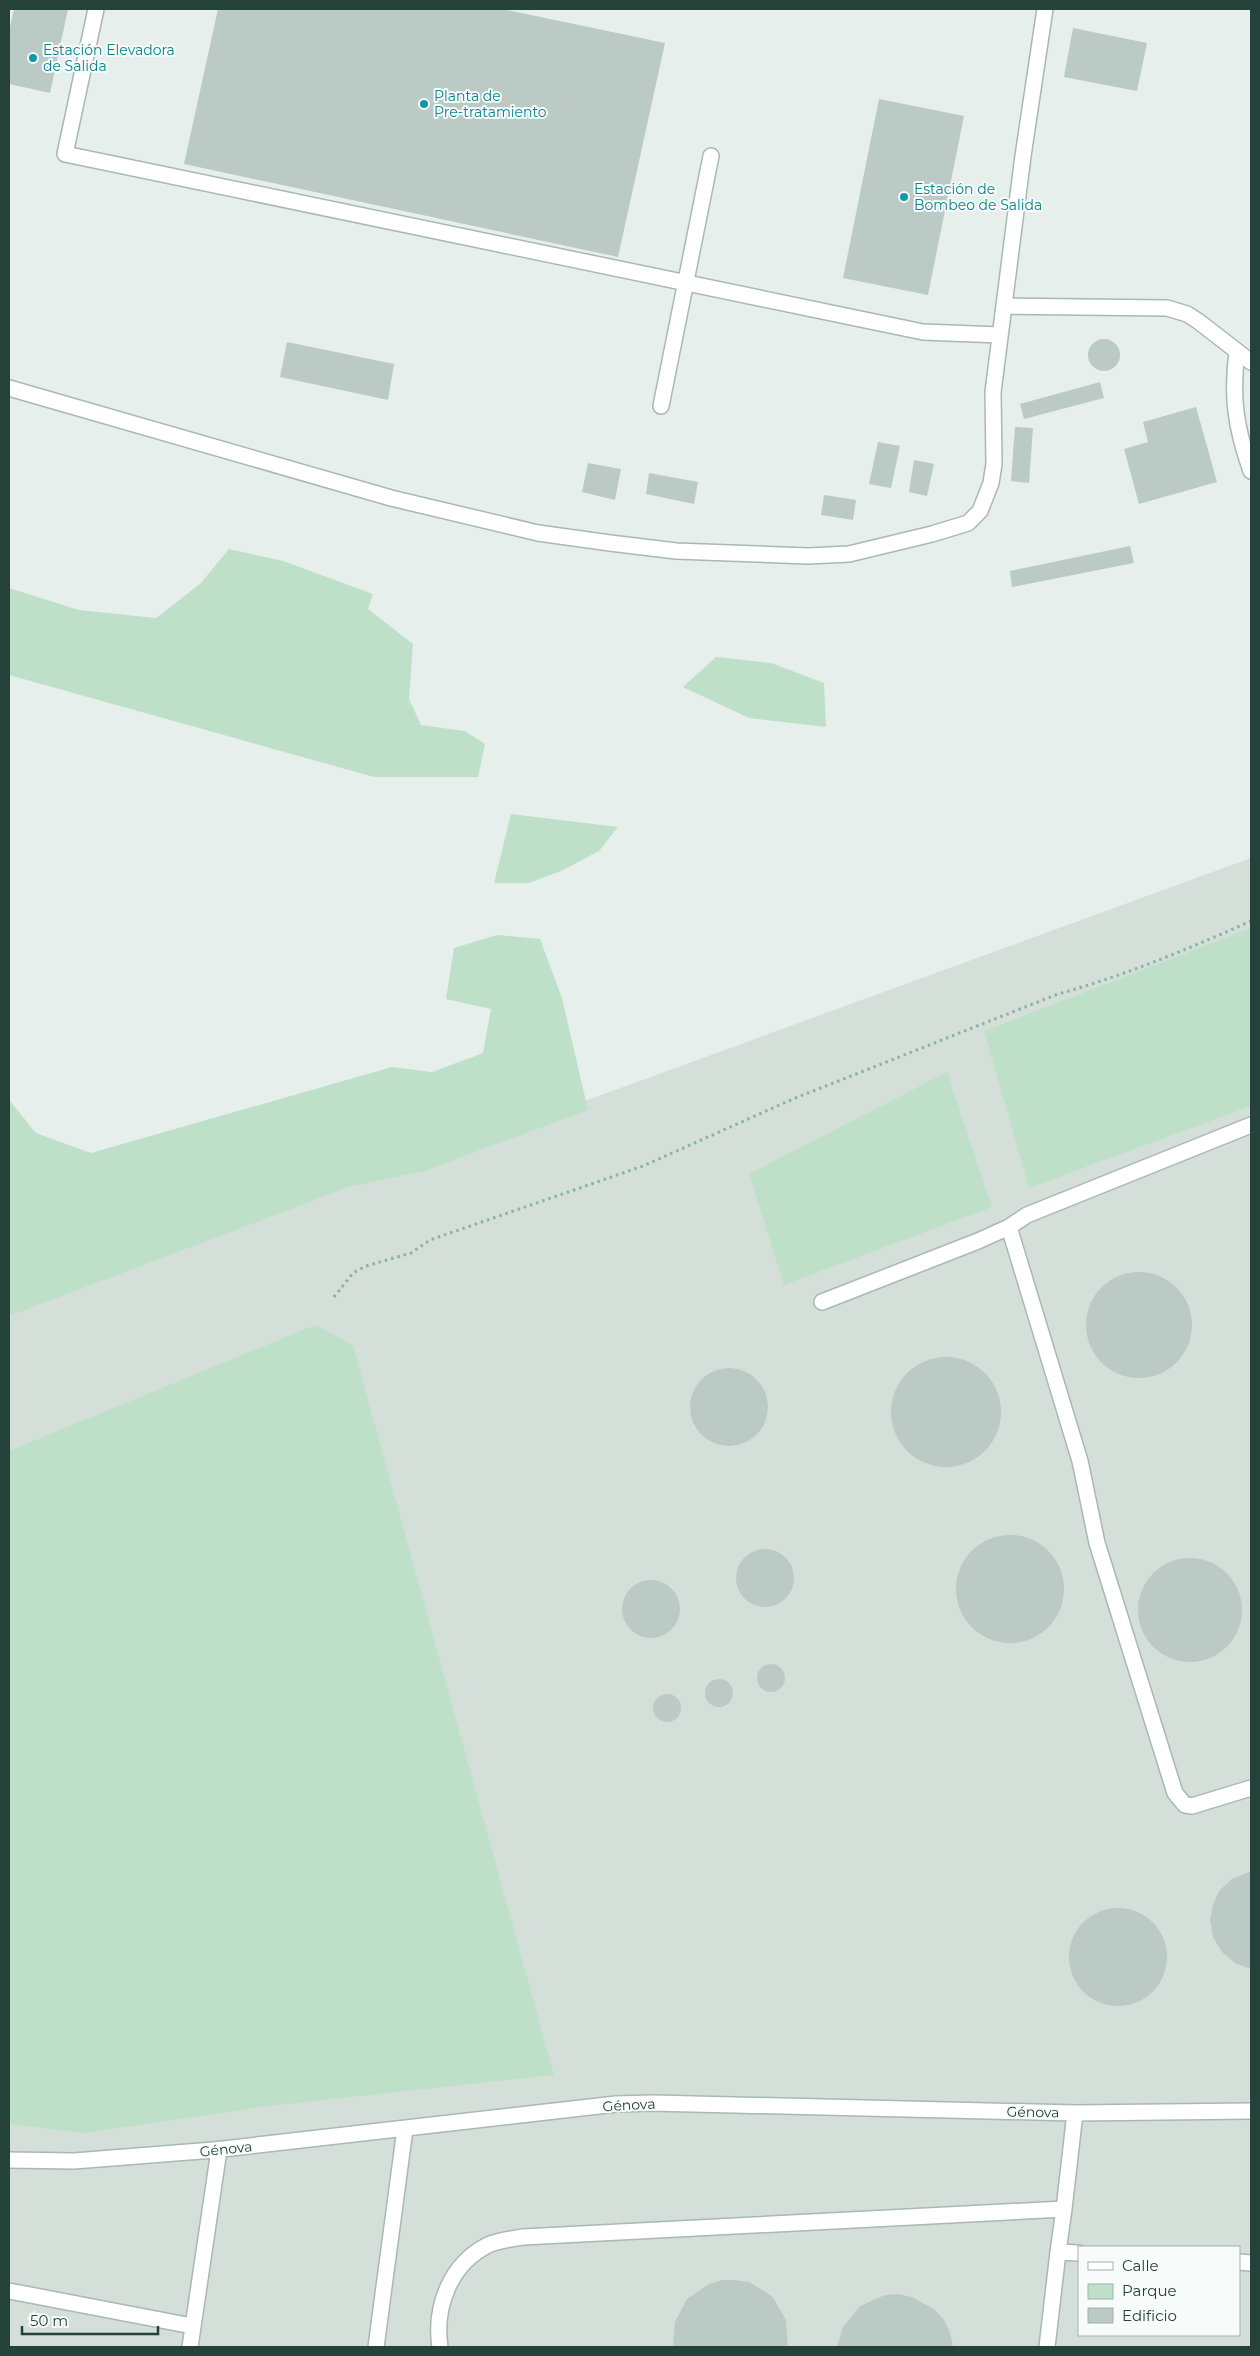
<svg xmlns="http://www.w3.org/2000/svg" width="1260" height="2356" font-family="Montserrat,sans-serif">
<rect width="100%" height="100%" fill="#e6efeb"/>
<path fill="#d4dfda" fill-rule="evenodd" d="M1251 858V2347H9V1311ZM1079 2247H1239V2335H1079Z"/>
<path fill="#bfe0c8" d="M229 549 283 561 373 594 368 609 413 644 409 699 421 725 465 731 485 744 478 777H374L9 675V588L79 610 156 618 200 584Z
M716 657 771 663 824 683 826 727 749 718 683 687Z
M511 814 618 827 599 851 563 870 529 883H494Z
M1251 928V1106L1029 1188 984 1031Z
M497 935 540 939 562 998 588 1110 424 1171 349 1187 9 1316V1100L36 1133 91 1153 392 1067 432 1072 483 1053 491 1009 446 999 454 948Z
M947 1072 992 1207 784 1285 749 1174Z
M315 1325 353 1345 554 2075 269 2106 85 2133 9 2124V1451Z"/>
<path fill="#bbcac4" d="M14 9H68L50 93 9 84V32Z
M218 9H502L665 43 618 257 184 164Z
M1073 28 1147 43 1137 91 1064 77Z
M879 99 964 116 928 295 843 278Z
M1088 355a16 16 0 1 1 32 0a16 16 0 1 1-32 0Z
M287 342 394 364 388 400 280 377Z
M1100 382 1104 398 1024 419 1020 404Z
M1196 407 1217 482 1139 504 1124 449 1148 442 1143 422Z
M1015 427 1033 428 1029 483 1011 481Z
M878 442 900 446 891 488 869 484Z
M914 460 934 464 927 496 909 492Z
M588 463 621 469 615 500 582 492Z
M649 473 698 482 694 504 646 494Z
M824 495 856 500 853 520 821 515Z
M1130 546 1134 563 1012 587 1010 571Z
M1086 1325a53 53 0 1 1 106 0a53 53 0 1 1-106 0Z
M891 1412a55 55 0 1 1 110 0a55 55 0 1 1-110 0Z
M690 1407a39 39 0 1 1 78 0a39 39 0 1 1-78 0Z
M956 1589a54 54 0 1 1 108 0a54 54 0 1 1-108 0Z
M736 1578a29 29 0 1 1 58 0a29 29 0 1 1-58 0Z
M1138 1610a52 52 0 1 1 104 0a52 52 0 1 1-104 0Z
M622 1609a29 29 0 1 1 58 0a29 29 0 1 1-58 0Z
M757 1678a14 14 0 1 1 28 0a14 14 0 1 1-28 0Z
M705 1693a14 14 0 1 1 28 0a14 14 0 1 1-28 0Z
M653 1708a14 14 0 1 1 28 0a14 14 0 1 1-28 0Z
M1251 1871V1969L1235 1963 1222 1952 1213 1937 1210 1920 1213 1904 1220 1890 1232 1879Z
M1069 1957a49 49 0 1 1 98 0a49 49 0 1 1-98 0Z
M722 2280H735L749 2282 772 2296 786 2320 788 2347H673L675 2322 687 2299 709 2284Z
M898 2294 912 2297 935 2310 944 2320 950 2332 953 2347H837L843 2327 860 2306 885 2295Z"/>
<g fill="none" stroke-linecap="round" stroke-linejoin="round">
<defs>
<path id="minor" d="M96 9 65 154 923 332 1000 335
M1004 306 1167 308 1187 314 1198 321 1251 362
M1237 352C1231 397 1236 429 1251 471
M9 388 391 498 538 533 610 543 676 551 808 556 849 554 932 534 968 523 980 511 991 483 994 464 993 392 1023 156 1045 9
M661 406 711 156
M1009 1227 1080 1461 1097 1543 1175 1793 1185 1805 1192 1806 1251 1788
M822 1302 978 1241 1009 1227 1027 1215 1251 1125
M9 2160 74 2161 214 2150 616 2104 653 2103 1075 2113 1251 2111
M1064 2209 1075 2113
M1239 2262 1251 2263
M9 2291 192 2326
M190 2347 219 2150
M376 2347 405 2129
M440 2347C434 2307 450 2264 488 2245 498 2240 512 2239 523 2237L1064 2209 1058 2252 1079 2253
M1047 2347 1058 2252"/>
</defs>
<use href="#minor" stroke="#a8b8b2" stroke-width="18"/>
<path stroke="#86b3a5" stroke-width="3" stroke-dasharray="2.5 4" stroke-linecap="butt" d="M334 1297 353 1273 366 1266 411 1253 430 1240 643 1166 793 1099 1058 994C1124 976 1188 949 1251 921"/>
<use href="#minor" stroke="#fff" stroke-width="15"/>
</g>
<g fill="#0f9aa8" stroke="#f7fbf9" stroke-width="2">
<circle cx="33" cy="58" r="5"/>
<circle cx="424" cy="104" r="5"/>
<circle cx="904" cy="197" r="5"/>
</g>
<g text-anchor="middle" stroke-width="4" stroke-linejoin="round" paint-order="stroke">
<g font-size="14" fill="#0d838f" stroke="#f7fbf9" text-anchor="start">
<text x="43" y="55">Estación Elevadora<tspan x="43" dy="16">de Salida</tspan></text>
<text x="434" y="101">Planta de<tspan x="434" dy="16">Pre-tratamiento</tspan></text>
<text x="914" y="194">Estación de<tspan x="914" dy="16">Bombeo de Salida</tspan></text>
</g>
<g font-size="14" fill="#24423a" stroke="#f7fbf9">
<text transform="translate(629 2105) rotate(-3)" y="5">Génova</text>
<text transform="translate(1033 2112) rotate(1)" y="5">Génova</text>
<text transform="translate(226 2149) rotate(-6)" y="5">Génova</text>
</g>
</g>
<rect width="1260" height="2356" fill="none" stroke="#24423a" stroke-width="20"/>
<rect x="1078" y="2246" width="162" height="90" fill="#f7fbf9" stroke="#a3b1ad"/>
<rect x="1088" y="2262" width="25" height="8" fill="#ffffff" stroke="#a3b1ad"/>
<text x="1122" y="2271" font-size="15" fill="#24423a">Calle</text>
<rect x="1088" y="2284" width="25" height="15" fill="#bfe0c8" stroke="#a3b1ad"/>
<text x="1122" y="2296" font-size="15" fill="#24423a">Parque</text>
<rect x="1088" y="2308" width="25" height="15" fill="#bbcac4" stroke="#a3b1ad"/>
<text x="1122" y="2321" font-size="15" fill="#24423a">Edificio</text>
<path d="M22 2326v8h136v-8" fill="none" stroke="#24423a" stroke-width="2.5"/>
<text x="30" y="2326" font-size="15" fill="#24423a" stroke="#f7fbf9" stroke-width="4" paint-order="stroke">50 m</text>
</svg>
